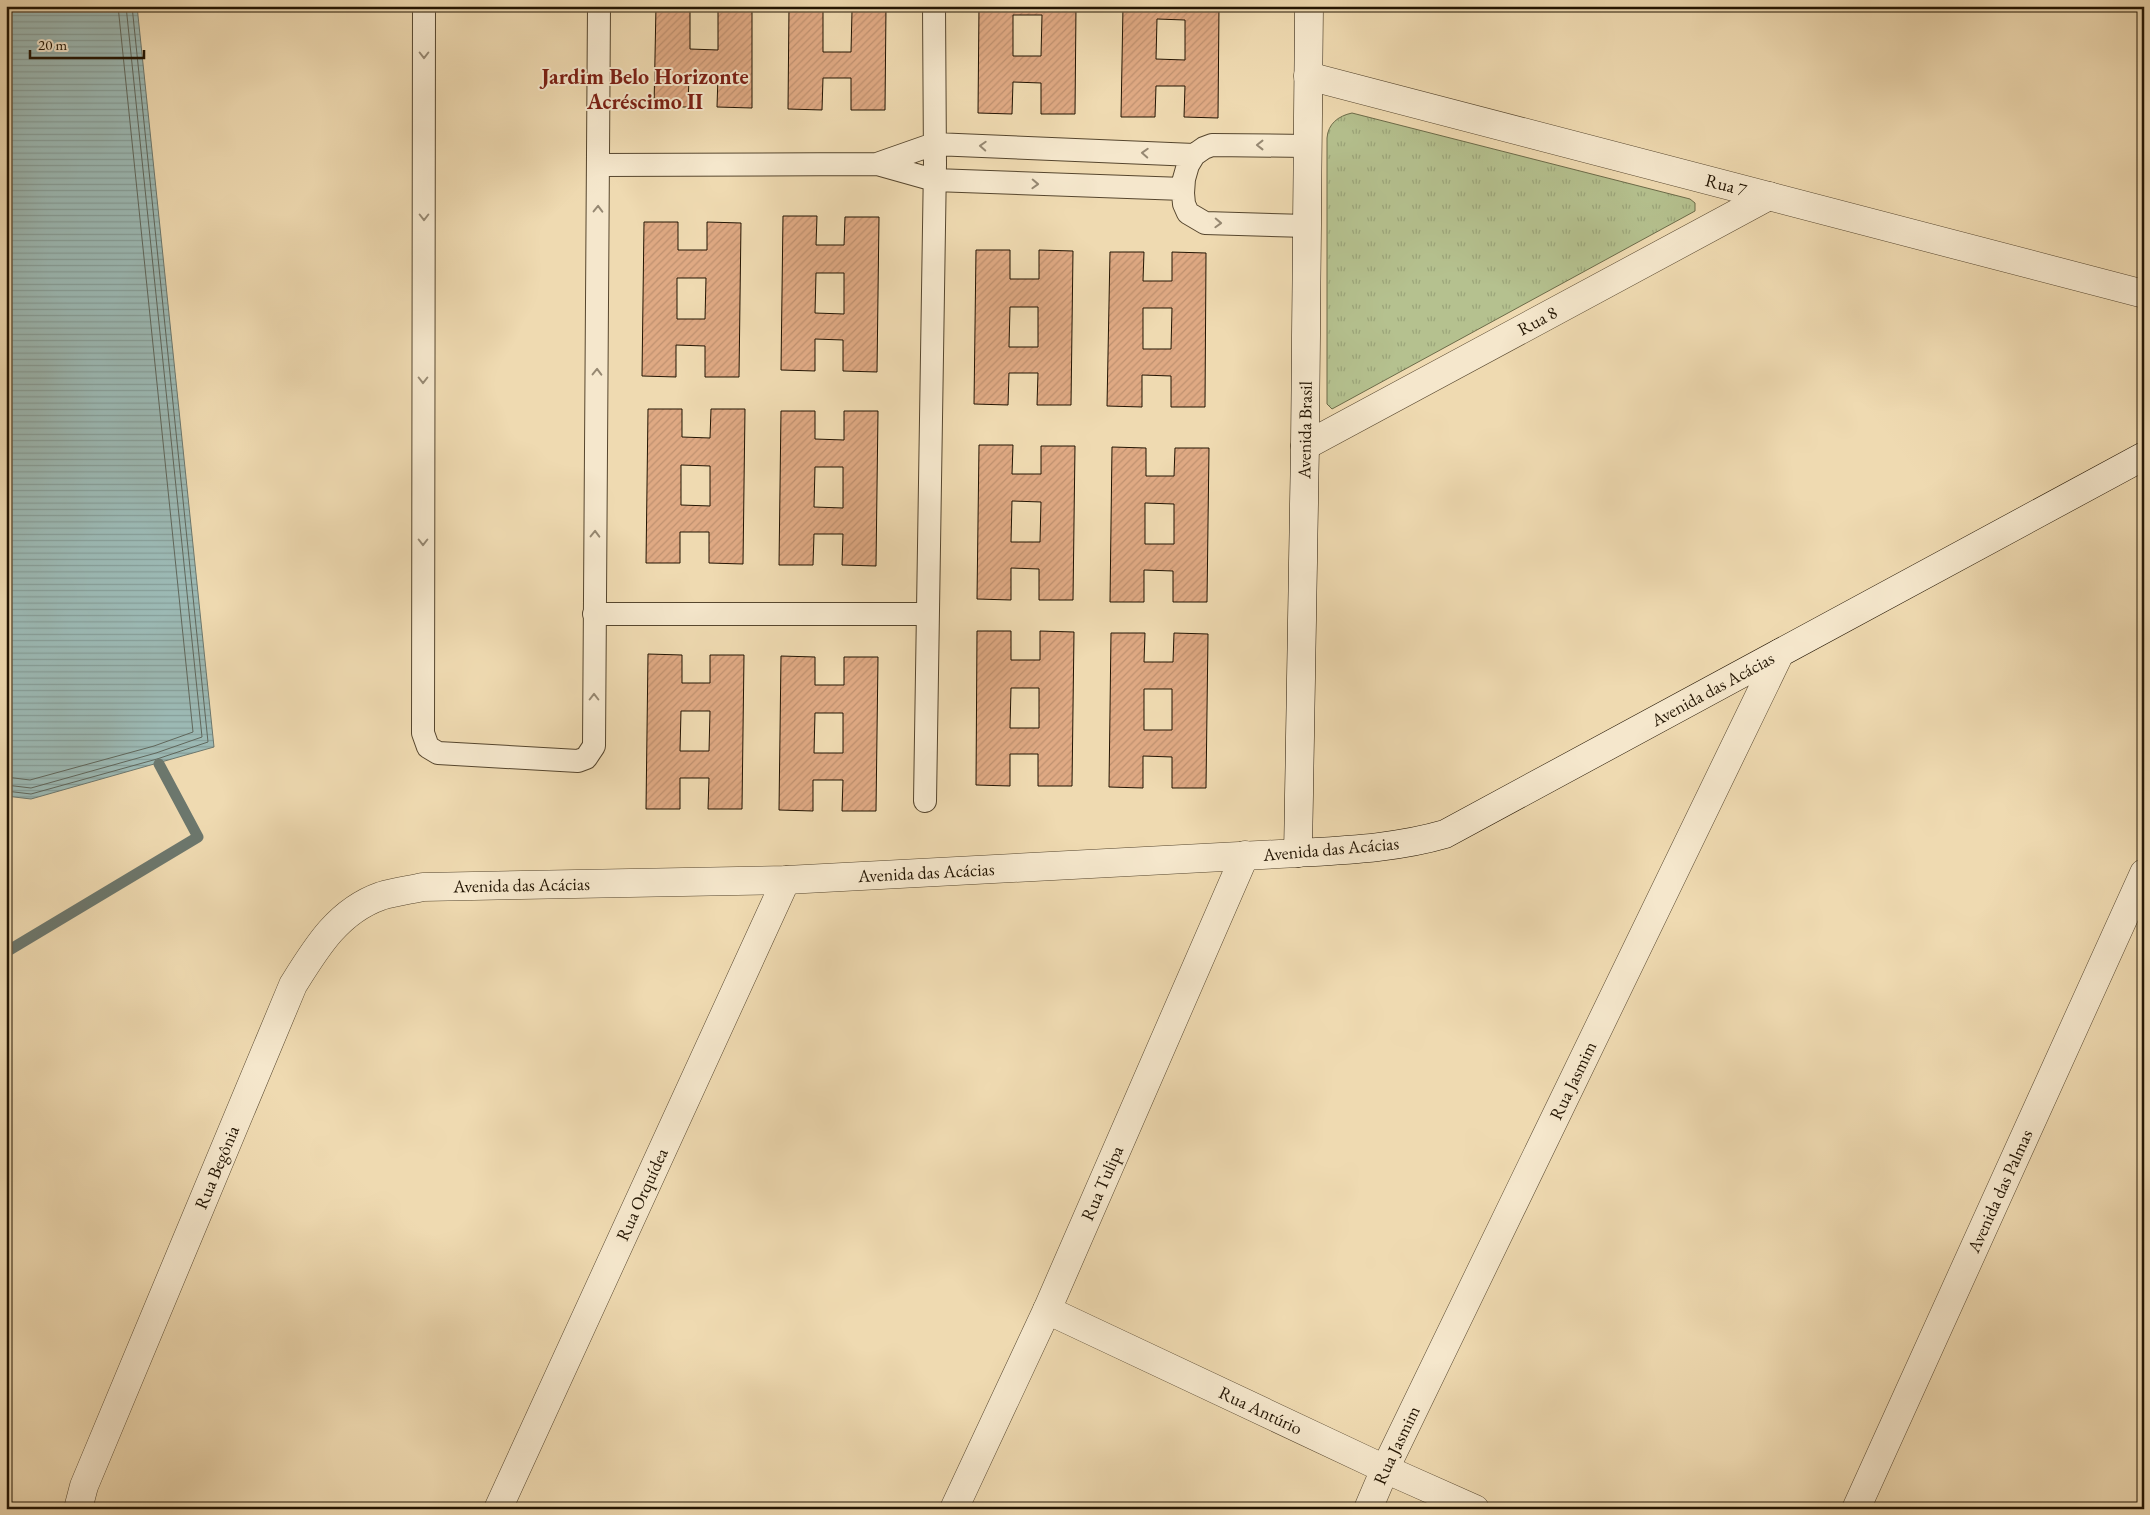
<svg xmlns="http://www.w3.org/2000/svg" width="2150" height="1515" font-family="'EB Garamond',serif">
<defs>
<pattern id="grass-tufts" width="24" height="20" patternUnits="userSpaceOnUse" patternTransform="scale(1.25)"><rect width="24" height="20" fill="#b5c18f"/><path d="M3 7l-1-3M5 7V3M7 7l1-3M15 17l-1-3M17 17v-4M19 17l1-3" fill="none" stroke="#9ba57a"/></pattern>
<pattern id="water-rules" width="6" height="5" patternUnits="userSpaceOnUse" patternTransform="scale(1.25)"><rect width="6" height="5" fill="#9cb9b4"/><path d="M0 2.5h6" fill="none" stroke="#869e99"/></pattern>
<pattern id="building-hatch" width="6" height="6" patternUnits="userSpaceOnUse" patternTransform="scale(1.25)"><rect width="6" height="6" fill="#dfa983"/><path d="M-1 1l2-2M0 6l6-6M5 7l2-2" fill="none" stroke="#bf9170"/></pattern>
</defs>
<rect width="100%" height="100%" fill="#efdab1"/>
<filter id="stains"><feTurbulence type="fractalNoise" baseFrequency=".004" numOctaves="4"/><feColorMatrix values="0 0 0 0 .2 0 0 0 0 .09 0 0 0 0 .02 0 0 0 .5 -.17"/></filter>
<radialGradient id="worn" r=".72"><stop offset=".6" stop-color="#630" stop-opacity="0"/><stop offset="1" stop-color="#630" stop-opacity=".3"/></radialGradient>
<path fill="url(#grass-tufts)" stroke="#6c6b49" d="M1352 113 1690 199 1695 203V211L1332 409 1327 404V138C1328 124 1338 116 1352 113Z"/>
<path fill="url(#water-rules)" stroke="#6c776d" d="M6 6H137L214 747 31 799 6 796Z"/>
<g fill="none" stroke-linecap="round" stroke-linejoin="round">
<path stroke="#60675c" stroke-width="1" d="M6 777 30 780 154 746 193 732 118 6
M6 785 31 788 156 753 202 737 126 6
M6 791 31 794 157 759 208 742 132 6"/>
<path stroke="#6c776d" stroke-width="11" d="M6 952 198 837 159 764"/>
</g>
<path fill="url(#building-hatch)" stroke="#231503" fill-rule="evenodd" d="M656 6H752V108L717 107 718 76H689L688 107H654ZM690 9 718 10V50L690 49Z
M789 6H886L885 110H851V78H823L822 110 788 109ZM823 11H852L851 52H823Z
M979 6H1076L1075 114H1041V83L1013 82 1012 114 978 113ZM1013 15H1042L1041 56H1013Z
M1123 6H1219L1218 118 1184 117 1185 86H1156L1155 117H1121ZM1157 19 1185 20V60L1156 59Z
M783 216H817L816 245H844L845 217H879L877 372 843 371V340L815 339V371L781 370ZM816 273H844V314L815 313Z
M644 222H678V250H707V222L741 223 739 377H705V346L676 345V377L642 376ZM677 278H706L705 319H677Z
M976 250H1010V279H1039V250L1073 251 1071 405H1037L1038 373H1009L1008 405 974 404ZM1010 307H1038V347H1009Z
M1110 252H1144L1143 281H1172V252L1206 253 1205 407H1171V376L1142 375V407L1107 406ZM1143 308H1172L1171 349H1143Z
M648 409H682V437L710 438 711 409H745L743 564 709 563V532H680V563H646ZM681 465 710 466V506L681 505Z
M781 411H815V439L844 440V411H878L876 566 842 565 843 534H814L813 565H779ZM815 467H843V508L814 507Z
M979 445H1013L1012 474H1041V446H1075L1073 600H1039V569L1011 568V600L977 599ZM1012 501 1041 502 1040 542H1011Z
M1112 447 1146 448V476H1174L1175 448H1209L1207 602H1173V571L1144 570V602H1110ZM1145 503 1174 504V544H1145Z
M977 631H1011V660H1040V631L1074 632 1072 786H1038V754H1010V786L976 785ZM1011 688H1039V728H1010Z
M1111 633H1145L1144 662H1173L1174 633 1208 634 1206 788H1172V757L1143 756V788L1109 787ZM1144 689H1172V730H1144Z
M648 654 682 655V683H710V655H744L742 809H708L709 778H680V809H646ZM681 711H710L709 751H680Z
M781 656 815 657V685H844V657H878L876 811H842L843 780H813V811L779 810ZM815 713H843V753H814Z"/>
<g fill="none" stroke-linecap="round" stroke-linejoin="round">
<defs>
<path id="lane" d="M424 6 423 733 428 747 438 753 578 761 586 758 594 746 599 6
M877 164 934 144 1194 155
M598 165 877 164 934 180 1183 189
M1307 226 1205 223 1188 213 1184 204 1183 193 1184 179 1188 165 1194 155 1204 148 1212 145 1308 146
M594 614H926
M925 801 935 164 934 6"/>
<g id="street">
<path id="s1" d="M1308 76 2144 294"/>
<path id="s2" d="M1305 446 1769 196"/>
<path id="s3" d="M1047 1310 1385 1469 1475 1509"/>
<path id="s4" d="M78 1509 84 1486 293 985C316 948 338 911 381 896 394 892 409 890 423 887L786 880 1298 853"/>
<path id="s5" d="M498 1509 786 880"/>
<path id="s6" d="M954 1509 1047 1310 1245 855"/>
<path id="s7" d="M1368 1509 1385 1469 1780 653"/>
<path id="s8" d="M1856 1509 2144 873"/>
</g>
<g id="secondary">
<path id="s9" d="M1309 6 1305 446 1298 853C1348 850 1397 848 1445 834L2144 456"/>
</g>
</defs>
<use href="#lane" stroke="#56462e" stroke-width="24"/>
<use href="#street" stroke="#56462e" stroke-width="29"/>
<use href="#secondary" stroke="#231503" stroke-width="29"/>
<use href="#lane" stroke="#f5e7cc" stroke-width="22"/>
<use href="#street" stroke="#f5e7cc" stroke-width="28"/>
<use href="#secondary" stroke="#f5e7cc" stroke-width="28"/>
</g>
<defs><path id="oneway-chevron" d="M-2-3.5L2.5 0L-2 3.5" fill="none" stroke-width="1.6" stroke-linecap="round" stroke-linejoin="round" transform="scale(1.25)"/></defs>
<g stroke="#968872">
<use href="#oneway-chevron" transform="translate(424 55) rotate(90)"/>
<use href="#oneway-chevron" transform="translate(1260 145) rotate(-180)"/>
<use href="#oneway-chevron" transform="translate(983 146) rotate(-177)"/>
<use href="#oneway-chevron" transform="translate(1145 153) rotate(-177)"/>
<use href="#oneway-chevron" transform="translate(1035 184) rotate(2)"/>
<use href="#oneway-chevron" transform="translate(598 209) rotate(-89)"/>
<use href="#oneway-chevron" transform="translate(424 217) rotate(90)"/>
<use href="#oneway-chevron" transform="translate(1218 223) rotate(2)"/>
<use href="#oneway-chevron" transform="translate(597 372) rotate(-89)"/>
<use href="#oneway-chevron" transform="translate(423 380) rotate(90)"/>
<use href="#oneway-chevron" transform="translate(595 534) rotate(-89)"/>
<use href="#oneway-chevron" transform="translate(423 542) rotate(90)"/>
<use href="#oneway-chevron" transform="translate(594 697) rotate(-90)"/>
</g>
<g text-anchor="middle" stroke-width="4" stroke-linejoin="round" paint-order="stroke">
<g font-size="18" fill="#231503" stroke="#f5e7cc">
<text dy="6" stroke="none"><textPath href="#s1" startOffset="432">Rua 7</textPath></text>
<text dy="6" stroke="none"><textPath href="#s2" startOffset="264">Rua 8</textPath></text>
<text transform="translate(1305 430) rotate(-89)" y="6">Avenida Brasil</text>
<text dy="6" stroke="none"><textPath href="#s9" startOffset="1300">Avenida das Acácias</textPath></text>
<text transform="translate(1331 849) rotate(-5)" y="6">Avenida das Acácias</text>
<text dy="6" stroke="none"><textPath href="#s4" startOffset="1241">Avenida das Acácias</textPath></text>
<text dy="6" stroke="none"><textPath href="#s4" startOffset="836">Avenida das Acácias</textPath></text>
<text dy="6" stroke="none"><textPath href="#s7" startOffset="475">Rua Jasmim</textPath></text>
<text dy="6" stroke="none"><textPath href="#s4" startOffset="369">Rua Begônia</textPath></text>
<text dy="6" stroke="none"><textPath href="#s6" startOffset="358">Rua Tulipa</textPath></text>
<text dy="6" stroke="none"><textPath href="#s8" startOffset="349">Avenida das Palmas</textPath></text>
<text dy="6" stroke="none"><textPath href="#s5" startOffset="346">Rua Orquídea</textPath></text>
<text dy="6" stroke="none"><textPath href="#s3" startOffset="236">Rua Antúrio</textPath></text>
<text dy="6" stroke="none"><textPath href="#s7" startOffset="70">Rua Jasmim</textPath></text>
</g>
<g font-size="22" font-weight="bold" fill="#7a1f14" stroke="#f5e7cc">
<text x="645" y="84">Jardim Belo Horizonte<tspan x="645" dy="25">Acréscimo II</tspan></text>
</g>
</g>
<rect width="2150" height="1515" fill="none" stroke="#efdab1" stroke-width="25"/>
<rect x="8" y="8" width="2135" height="1500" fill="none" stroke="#231503" stroke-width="2.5"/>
<rect x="12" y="12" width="2125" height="1490" fill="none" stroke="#231503"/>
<path d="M30 50v8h114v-8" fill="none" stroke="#231503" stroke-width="2.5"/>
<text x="38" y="50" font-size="15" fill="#231503" stroke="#f5e7cc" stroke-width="4" paint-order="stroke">20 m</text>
<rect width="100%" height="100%" filter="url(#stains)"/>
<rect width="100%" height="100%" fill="url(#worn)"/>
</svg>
